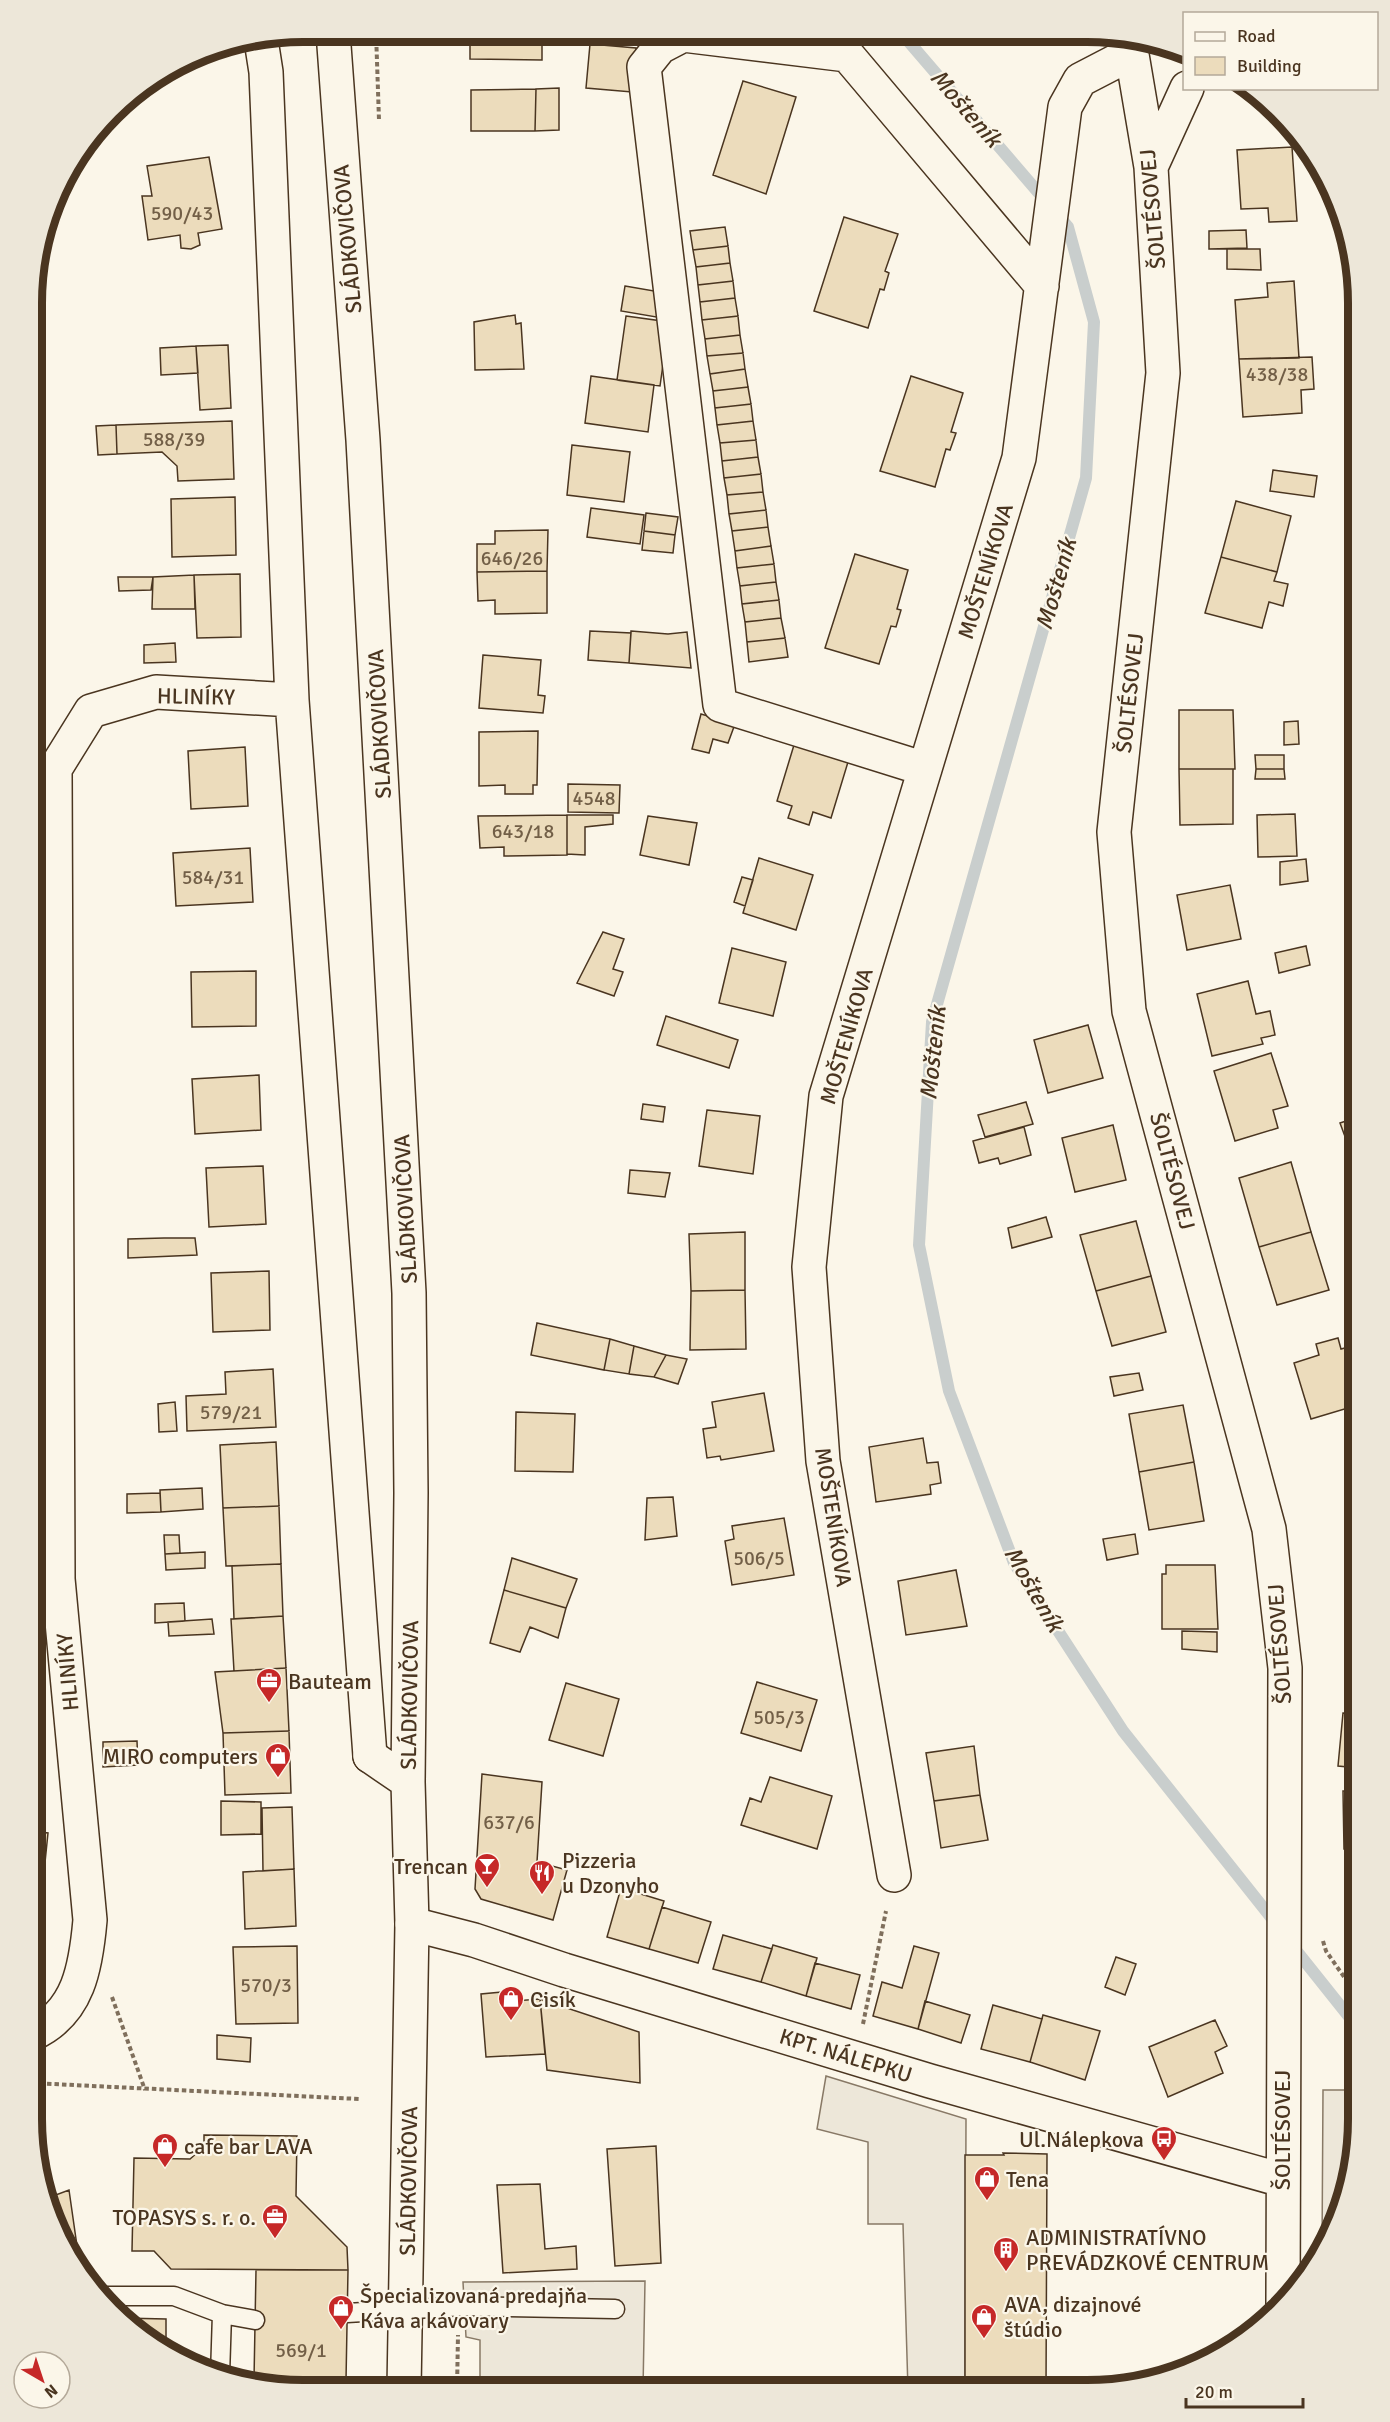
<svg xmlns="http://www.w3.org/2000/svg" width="1390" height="2422" font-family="Signika,sans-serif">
<rect width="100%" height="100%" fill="#fbf6e9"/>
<path fill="#ede7d9" stroke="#887966" stroke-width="1.5" d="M826 2076 966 2119 965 2390H908L903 2224H868V2142L817 2129Z
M1323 2090H1358V2137L1338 2222 1322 2251Z
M645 2281 643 2389H480V2340L466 2337 463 2282Z"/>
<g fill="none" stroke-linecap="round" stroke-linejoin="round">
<path stroke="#c9cecd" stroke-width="12" d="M903 35 1068 227 1094 322 1086 478 932 1022 919 1245 949 1391 1014 1563 1123 1731 1277 1925
M1291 1944 1358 2028"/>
</g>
<path fill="#ecdcbc" stroke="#4a3520" stroke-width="1.5" d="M470 33H542V60L470 59Z
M590 44 636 48 632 92 586 88Z
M743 81 796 97 766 194 713 175Z
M559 88V130L535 131 536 89Z
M536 89 535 131H471V90Z
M1292 147 1297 221 1269 222 1268 208 1241 209 1237 150Z
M209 157 222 229 198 233 200 245 191 249 181 248 180 235 148 240 142 196H152L147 166Z
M844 217 898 234 885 271 889 273 884 290 880 289 868 328 814 311Z
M725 227 728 246 693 250 690 231Z
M1246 230 1247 248 1209 249V231Z
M728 246 730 263 696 267 693 250Z
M1227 249H1260L1261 270 1227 269Z
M730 263 733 281 698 285 696 267Z
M733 281 735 298 700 302 698 285Z
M1294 281 1299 358 1239 359 1235 300 1268 297 1267 283Z
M625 286 666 293 662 318 621 311Z
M735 298 738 316 702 320 700 302Z
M515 315 516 324 521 323 524 369 475 370 474 322Z
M626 316 669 322 660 386 617 380Z
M738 316 740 335 705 339 702 320Z
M740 335 743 353 707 356 705 339Z
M228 345 231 408 200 410 196 346Z
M196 346 198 373 161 375 160 348Z
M743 353 745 369 710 374 707 356Z
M1312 357 1314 389 1301 390 1302 413 1243 417 1239 359Z
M745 369 748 387 713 391 710 374Z
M591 376 654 385 648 432 585 423Z
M911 376 963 393 951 432 956 433 950 450 946 449 935 487 880 471Z
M748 387 751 404 715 408 713 391Z
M751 404 753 421 717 425 715 408Z
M232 421 234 479 178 481 177 466 162 452 117 454 116 425Z
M753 421 756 440 720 443 717 425Z
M116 425 117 454 98 455 96 426Z
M756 440 758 457 722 461 720 443Z
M572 445 630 452 624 502 567 495Z
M758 457 761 474 724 478 722 461Z
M1273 470 1317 476 1314 497 1270 491Z
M761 474 763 492 727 495 724 478Z
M763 492 766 510 729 514 727 495Z
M235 497 236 555 172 557 171 499Z
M1236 501 1291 516 1277 572 1221 557Z
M591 508 644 515 640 544 587 537Z
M766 510 768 527 732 531 729 514Z
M646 513 678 517 675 535 644 531Z
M768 527 771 546 735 551 732 531Z
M548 530 547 571 477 572V544H495V531Z
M644 531 675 535 673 553 642 550Z
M771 546 774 564 737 568 735 551Z
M855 554 908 570 897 609 901 610 896 627 891 626 879 664 825 648Z
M1221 557 1277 572 1274 581 1288 584 1283 606 1269 602 1262 628 1205 613Z
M774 564 776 582 740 586 737 568Z
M547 571V613L495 614V600L478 601 477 572Z
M240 574 241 637 197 638 194 575Z
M194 575 195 609H152L153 577Z
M118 577H153L151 590 119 591Z
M776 582 779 600 742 604 740 586Z
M779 600 781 618 745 622 742 604Z
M781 618 785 638 747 642 745 622Z
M590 631 631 633 629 663 588 660Z
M631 631 668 634 687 632 691 668 629 663Z
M785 638 788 657 749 662 747 642Z
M175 643 176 662 144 663V645Z
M483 655 541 660 538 695 545 696 543 713 479 708Z
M1179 710H1233L1235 769H1179Z
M701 714 735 724 728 743 713 739 709 753 692 749Z
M1298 721 1299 744 1284 745V722Z
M538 731 537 785H533V794H505V785L479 786V732Z
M794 745 848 762 831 818 813 812 809 825 788 818 792 806 777 801Z
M245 747 248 806 191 809 188 751Z
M1255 755H1284V769H1256Z
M1179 769H1233V824L1180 825Z
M1256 769H1284L1285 779H1255Z
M568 784 620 785 619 813 568 812Z
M1295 814 1297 856 1258 857 1257 815Z
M567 815V855L504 856V847L480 848 478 816Z
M567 815H613V824L585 827V855L567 854Z
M648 816 697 823 689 865 640 855Z
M250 848 253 902 176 906 173 853Z
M759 858 813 875 796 930 743 913Z
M1306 859 1308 881 1280 885V862Z
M742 877 753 880 745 906 734 902Z
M1230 885 1241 939 1187 950 1177 895Z
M603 932 624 939 613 969 623 972 614 996 577 983Z
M1306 946 1310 965 1279 973 1275 953Z
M732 948 786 962 773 1016 719 1003Z
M256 971V1026L192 1027 191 972Z
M1248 981 1256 1014 1270 1011 1275 1035 1261 1038 1263 1044 1212 1056 1197 994Z
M666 1016 738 1040 729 1068 657 1045Z
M1088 1025 1103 1078 1048 1093 1034 1040Z
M1271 1053 1288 1106 1273 1110 1278 1128 1235 1141 1214 1071Z
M259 1075 261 1130 195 1134 192 1079Z
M1026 1102 1033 1124 985 1137 978 1115Z
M643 1104 665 1107 663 1122 641 1119Z
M707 1110 760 1116 753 1174 699 1166Z
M1358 1117V1147L1350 1150 1340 1123Z
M1113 1125 1126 1180 1075 1192 1062 1138Z
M1024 1127 1031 1155 1000 1164 998 1158 979 1163 973 1141Z
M1291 1162 1311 1232 1259 1247 1239 1178Z
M263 1166 266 1224 209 1227 206 1168Z
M630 1170 670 1173 665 1197 628 1193Z
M1046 1217 1052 1237 1012 1248 1008 1228Z
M1136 1221 1151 1276 1096 1291 1080 1235Z
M745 1232V1290L691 1291 689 1234Z
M1311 1232 1329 1290 1277 1305 1259 1247Z
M164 1238H195L197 1255 128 1258V1239Z
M269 1271 270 1330 213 1332 211 1273Z
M1151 1276 1166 1332 1112 1346 1096 1291Z
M745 1290 746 1349 690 1350 691 1291Z
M537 1323 610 1339 604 1370 531 1355Z
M1338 1338 1341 1349 1345 1348 1358 1391V1405L1311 1419 1294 1363 1319 1355 1316 1344Z
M610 1339 634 1346 629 1374 604 1370Z
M634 1346 666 1355 654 1377 629 1374Z
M666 1355 687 1359 678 1384 654 1377Z
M273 1369 276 1427 187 1431 186 1396 226 1394 225 1372Z
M1139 1373 1143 1390 1114 1396 1110 1377Z
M764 1393 774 1451 721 1460 720 1456 707 1458 703 1429 716 1427 712 1402Z
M175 1402 177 1431 159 1432 158 1404Z
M1183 1405 1194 1462 1139 1472 1129 1414Z
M516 1412 575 1414 573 1472 515 1471Z
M923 1438 927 1463 938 1462 941 1483 930 1485 931 1494 876 1502 869 1447Z
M276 1442 279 1506 223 1508 220 1445Z
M1194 1462 1204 1521 1149 1530 1139 1472Z
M202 1488 203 1509 161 1512 160 1490Z
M160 1493 161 1512 127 1513V1494Z
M673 1497 677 1536 645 1540 647 1498Z
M279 1506 281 1564 226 1566 223 1508Z
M784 1518 794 1575 732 1585 725 1541 734 1539 732 1526Z
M1135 1534 1138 1554 1107 1560 1103 1539Z
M164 1535H179L180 1553 165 1554Z
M205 1552V1568L166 1570 165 1554Z
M512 1558 577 1579 566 1608 504 1590Z
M281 1564 283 1616 234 1619 232 1566Z
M1166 1565H1215L1218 1629H1162V1574H1166Z
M956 1570 967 1626 906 1635 898 1581Z
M504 1590 566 1608 558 1638 530 1627 520 1652 490 1643Z
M184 1603 185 1621 155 1623V1604Z
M283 1616 286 1668 234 1671 231 1619Z
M212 1619 214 1634 169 1636 168 1622Z
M1182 1631 1217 1632V1652L1182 1649Z
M286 1668 289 1731 223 1733 215 1672Z
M757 1682 817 1700 801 1751 741 1733Z
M566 1683 619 1699 603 1756 549 1740Z
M1343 1713 1358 1714V1768L1338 1766Z
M289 1731 291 1793 225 1795 223 1733Z
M137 1741 138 1765 103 1767V1742Z
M974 1746 980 1795 934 1801 926 1753Z
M482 1774 542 1782 537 1862 567 1870 553 1920 481 1899 475 1889Z
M770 1777 832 1796 817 1849 741 1825 750 1798 761 1802Z
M1343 1791H1358V1849H1344Z
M980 1795 988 1840 941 1848 934 1801Z
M221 1801 261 1802V1834L221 1835Z
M292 1807 294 1869 263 1871 262 1808Z
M32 1831 48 1833 42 1892 32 1891Z
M294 1869 296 1926 245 1929 243 1872Z
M621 1888 664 1901 649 1949 607 1937Z
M662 1907 711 1922 698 1963 649 1949Z
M723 1935 772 1949 761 1982 713 1969Z
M773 1945 817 1958 806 1996 761 1982Z
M297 1946 298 2023 236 2024 233 1947Z
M914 1946 939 1953 918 2029 873 2016 882 1982 902 1988Z
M1116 1957 1136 1964 1125 1995 1105 1987Z
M815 1963 860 1975 851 2009 806 1996Z
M513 1991 514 2001 540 1999 545 2054 486 2057 481 1994Z
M540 1999 639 2032 640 2083 547 2070Z
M925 2001 970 2015 961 2043 918 2029Z
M993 2005 1042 2019 1030 2062 981 2049Z
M1043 2015 1100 2031 1085 2080 1030 2062Z
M1215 2020 1227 2046 1215 2052 1223 2073 1168 2097 1149 2047Z
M217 2035 251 2038 250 2062 217 2059Z
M204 2135 297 2136 296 2196 347 2247 348 2270 171 2269 154 2251H132L134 2158 190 2159 204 2147Z
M656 2146 661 2263 615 2266 607 2149Z
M1003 2153 1047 2154 1046 2390H965V2155H1004Z
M540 2184 545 2249 576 2246 577 2269 503 2273 497 2185Z
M69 2190 81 2274 46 2206 45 2199Z
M256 2270H348L346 2381 254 2380Z
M122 2318 166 2319V2351L138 2334Z
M254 2380 346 2381V2388H267L254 2385Z"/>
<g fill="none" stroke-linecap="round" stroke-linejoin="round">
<defs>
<path id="service" d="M101 2296H174L222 2314 220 2375
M347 2313 464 2306 615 2309
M222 2314 255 2320"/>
<path id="minor" d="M1129 37 1151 167 1163 373 1114 832 1129 1011 1269 1529 1285 1668 1283 2304
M833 38 1042 286
M261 40 266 72 292 700 370 1756
M847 55 683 35 660 47 644 67 720 705 925 769
M1151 167 1187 88
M894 1875 823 1461 809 1267 826 1096 1019 458 1065 107 1080 80 1132 53
M412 1924 474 1940 564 1970 930 2081 1282 2180
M32 2034C79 2013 86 1966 90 1920L58 1579 55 769 91 711 156 692 292 700"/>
<path id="primary" d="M333 32 363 440 409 1293 411 1493 408 1782 412 1924 404 2389
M370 1756 408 1782"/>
</defs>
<use href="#service" stroke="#4a3520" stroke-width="21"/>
<use href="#minor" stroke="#4a3520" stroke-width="36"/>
<use href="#primary" stroke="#4a3520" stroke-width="36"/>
<path stroke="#7f6f5c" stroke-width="4" stroke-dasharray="4.5 3" stroke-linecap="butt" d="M376 32 379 120
M1323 1941 1326 1951 1358 1997
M112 1997 145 2090
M863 2024 886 1911
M32 2083 359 2099
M457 2389 458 2335"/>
<use href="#service" stroke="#fbf6e9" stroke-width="18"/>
<use href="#minor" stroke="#fbf6e9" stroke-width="33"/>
<use href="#primary" stroke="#fbf6e9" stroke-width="33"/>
</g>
<defs>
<symbol id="office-pin" viewBox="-11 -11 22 30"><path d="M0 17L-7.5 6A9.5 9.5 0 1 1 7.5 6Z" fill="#c62828" stroke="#fbf6e9"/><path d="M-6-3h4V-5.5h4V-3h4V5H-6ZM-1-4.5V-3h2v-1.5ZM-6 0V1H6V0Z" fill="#fff"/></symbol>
<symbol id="shop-pin" viewBox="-11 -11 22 30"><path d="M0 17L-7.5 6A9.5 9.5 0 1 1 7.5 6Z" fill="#c62828" stroke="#fbf6e9"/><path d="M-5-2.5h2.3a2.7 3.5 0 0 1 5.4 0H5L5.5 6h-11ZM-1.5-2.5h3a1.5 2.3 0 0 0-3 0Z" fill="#fff"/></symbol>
<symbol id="bar-pin" viewBox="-11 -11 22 30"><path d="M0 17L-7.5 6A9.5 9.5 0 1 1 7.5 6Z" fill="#c62828" stroke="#fbf6e9"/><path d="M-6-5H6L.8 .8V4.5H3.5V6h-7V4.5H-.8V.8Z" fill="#fff"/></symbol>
<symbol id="restaurant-pin" viewBox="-11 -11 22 30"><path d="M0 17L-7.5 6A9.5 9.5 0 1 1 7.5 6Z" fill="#c62828" stroke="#fbf6e9"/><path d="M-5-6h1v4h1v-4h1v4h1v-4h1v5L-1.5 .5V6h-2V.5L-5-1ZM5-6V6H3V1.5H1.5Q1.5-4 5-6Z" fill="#fff"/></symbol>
<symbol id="bus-pin" viewBox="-11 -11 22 30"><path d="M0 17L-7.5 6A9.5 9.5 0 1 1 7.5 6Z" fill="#c62828" stroke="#fbf6e9"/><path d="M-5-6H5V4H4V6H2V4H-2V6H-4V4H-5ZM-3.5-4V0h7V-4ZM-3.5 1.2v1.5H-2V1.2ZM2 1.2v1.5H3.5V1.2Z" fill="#fff"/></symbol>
<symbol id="building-pin" viewBox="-11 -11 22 30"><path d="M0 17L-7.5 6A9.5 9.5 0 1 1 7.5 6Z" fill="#c62828" stroke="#fbf6e9"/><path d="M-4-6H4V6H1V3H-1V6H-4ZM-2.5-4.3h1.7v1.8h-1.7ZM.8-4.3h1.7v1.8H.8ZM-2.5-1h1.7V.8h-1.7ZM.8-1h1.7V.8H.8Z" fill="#fff"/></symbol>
</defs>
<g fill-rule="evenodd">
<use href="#office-pin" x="254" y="1666" width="30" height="40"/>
<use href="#shop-pin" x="263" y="1741" width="30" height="40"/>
<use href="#bar-pin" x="472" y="1851" width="30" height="40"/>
<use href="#restaurant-pin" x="527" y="1858" width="30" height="40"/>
<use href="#shop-pin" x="496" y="1984" width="30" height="40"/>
<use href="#bus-pin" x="1149" y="2124" width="30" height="40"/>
<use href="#shop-pin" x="150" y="2131" width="30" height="40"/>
<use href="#shop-pin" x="972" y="2164" width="30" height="40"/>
<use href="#office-pin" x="260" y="2202" width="30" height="40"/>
<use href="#building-pin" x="991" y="2235" width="30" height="40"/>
<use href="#shop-pin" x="326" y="2293" width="30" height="40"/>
<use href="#shop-pin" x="969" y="2302" width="30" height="40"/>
</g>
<g text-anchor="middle" stroke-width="4.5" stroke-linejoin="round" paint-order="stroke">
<g font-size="20" fill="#725f47">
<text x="182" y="220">590/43</text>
<text x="1277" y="381">438/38</text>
<text x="174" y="446">588/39</text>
<text x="512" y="565">646/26</text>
<text x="594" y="805">4548</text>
<text x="523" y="838">643/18</text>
<text x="213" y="884">584/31</text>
<text x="231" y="1419">579/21</text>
<text x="759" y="1565">506/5</text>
<text x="779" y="1724">505/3</text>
<text x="509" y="1829">637/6</text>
<text x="266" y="1992">570/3</text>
<text x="301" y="2357">569/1</text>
</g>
<g font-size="22" fill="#4a3520" stroke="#fbf6e9">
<text transform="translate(1152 209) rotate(-95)" y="8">ŠOLTÉSOVEJ</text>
<text transform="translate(347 239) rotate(-95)" y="8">SLÁDKOVIČOVA</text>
<text transform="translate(985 571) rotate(-73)" y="8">MOŠTENÍKOVA</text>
<text transform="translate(1129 693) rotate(-84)" y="8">ŠOLTÉSOVEJ</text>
<text transform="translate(196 696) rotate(1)" y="8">HLINÍKY</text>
<text transform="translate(379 724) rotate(-93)" y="8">SLÁDKOVIČOVA</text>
<text transform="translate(846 1036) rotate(-74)" y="8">MOŠTENÍKOVA</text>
<text transform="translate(1173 1171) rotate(75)" y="8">ŠOLTÉSOVEJ</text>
<text transform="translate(405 1209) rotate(-93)" y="8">SLÁDKOVIČOVA</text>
<text transform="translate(834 1517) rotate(81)" y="8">MOŠTENÍKOVA</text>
<text transform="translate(1279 1644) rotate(-94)" y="8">ŠOLTÉSOVEJ</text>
<text transform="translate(67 1672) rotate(-95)" y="8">HLINÍKY</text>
<text transform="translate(409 1695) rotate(-89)" y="8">SLÁDKOVIČOVA</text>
<text transform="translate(846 2055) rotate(17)" y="8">KPT. NÁLEPKU</text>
<text transform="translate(1282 2130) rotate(-90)" y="8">ŠOLTÉSOVEJ</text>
<text transform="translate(408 2181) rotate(-89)" y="8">SLÁDKOVIČOVA</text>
</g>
<g font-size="22" fill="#4a3520" stroke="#fbf6e9" text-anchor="start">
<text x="288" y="1689">Bauteam</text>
<text x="258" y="1764" text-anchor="end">MIRO computers</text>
<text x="562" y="1868">Pizzeria<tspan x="562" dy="25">u Dzonyho</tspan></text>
<text x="468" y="1874" text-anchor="end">Trencan</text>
<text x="530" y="2007">Cisík</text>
<text x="1144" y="2147" text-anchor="end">Ul.Nálepkova</text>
<text x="184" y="2154">cafe bar LAVA</text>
<text x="1006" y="2187">Tena</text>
<text x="256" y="2225" text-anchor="end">TOPASYS s. r. o.</text>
<text x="1026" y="2245">ADMINISTRATÍVNO<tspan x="1026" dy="25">PREVÁDZKOVÉ CENTRUM</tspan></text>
<text x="360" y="2303">Špecializovaná predajňa<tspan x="360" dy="25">Káva a kávovary</tspan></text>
<text x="1004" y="2312">AVA, dizajnové<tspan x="1004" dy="25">štúdio</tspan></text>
</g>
<g font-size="24" font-style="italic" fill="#4a3520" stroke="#fbf6e9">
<text transform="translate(966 108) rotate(49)" y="8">Mošteník</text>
<text transform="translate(1056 584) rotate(-74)" y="8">Mošteník</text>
<text transform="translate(933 1053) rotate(-84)" y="8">Mošteník</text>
<text transform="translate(1034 1589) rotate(60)" y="8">Mošteník</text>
</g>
</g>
<path d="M0 0H1390V2422H0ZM303 42H1087A261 261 0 0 1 1348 303V2119A261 261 0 0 1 1087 2380H303A261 261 0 0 1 42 2119V303A261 261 0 0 1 303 42Z" fill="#ede7d9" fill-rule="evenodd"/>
<path fill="none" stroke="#4a3520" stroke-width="8" d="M303 42H1087A261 261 0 0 1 1348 303V2119A261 261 0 0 1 1087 2380H303A261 261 0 0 1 42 2119V303A261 261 0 0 1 303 42Z"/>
<rect x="1183" y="12" width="195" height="78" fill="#fbf6e9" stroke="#b4a999" stroke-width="1.5"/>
<rect x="1195" y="32" width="30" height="9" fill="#fbf6e9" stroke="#b4a999" stroke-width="1.5"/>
<text x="1237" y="42" font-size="18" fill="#4a3520">Road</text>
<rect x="1195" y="57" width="30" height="18" fill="#ecdcbc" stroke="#b4a999" stroke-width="1.5"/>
<text x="1237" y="72" font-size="18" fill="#4a3520">Building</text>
<g transform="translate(42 2380) rotate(141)"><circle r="28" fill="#fbf6e9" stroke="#b4a999" stroke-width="1.5"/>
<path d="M0-4.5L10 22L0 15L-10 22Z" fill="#c62828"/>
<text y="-9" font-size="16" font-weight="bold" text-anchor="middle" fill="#4a3520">N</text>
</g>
<path d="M1186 2398v9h117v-9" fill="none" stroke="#4a3520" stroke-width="3"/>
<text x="1195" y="2398" font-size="18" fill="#4a3520" stroke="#fbf6e9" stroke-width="4.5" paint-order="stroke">20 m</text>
</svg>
